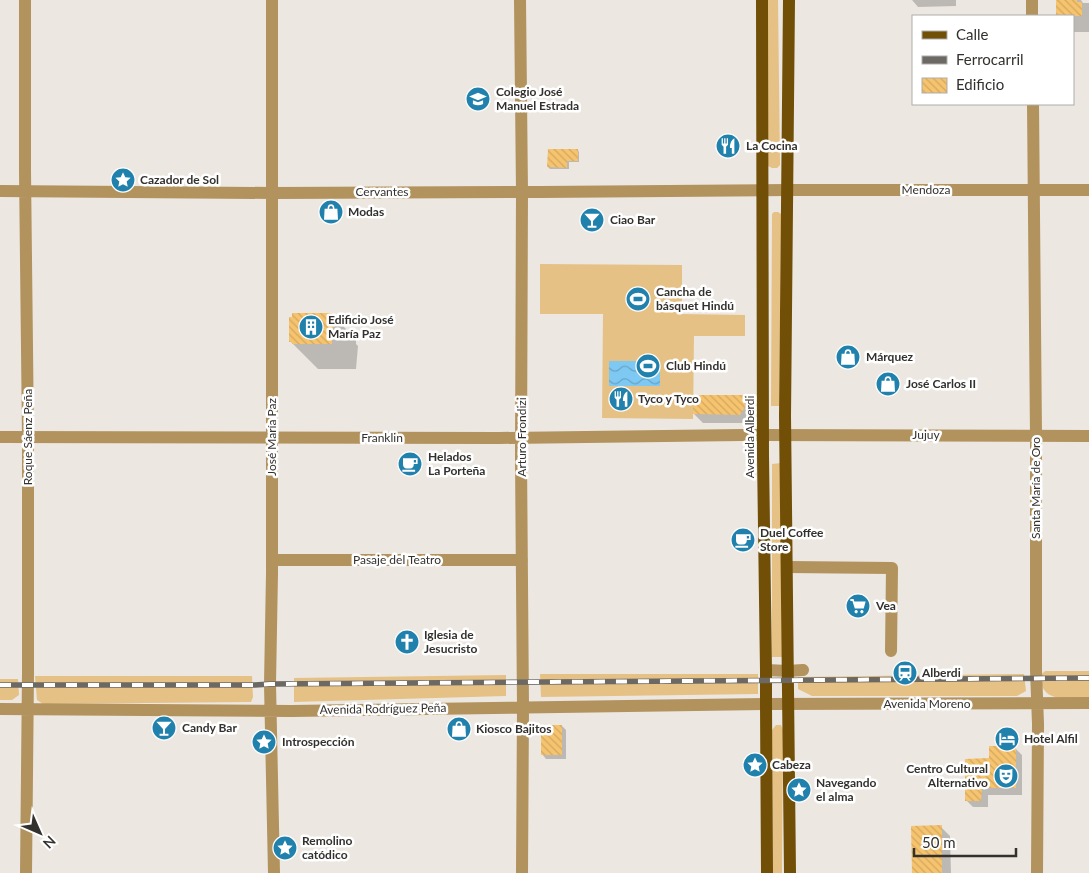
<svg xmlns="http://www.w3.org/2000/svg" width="1089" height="873" font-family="Lato,sans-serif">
<defs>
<pattern id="water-waves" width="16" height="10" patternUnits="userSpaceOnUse" patternTransform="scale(1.25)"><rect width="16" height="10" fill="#7ec9f3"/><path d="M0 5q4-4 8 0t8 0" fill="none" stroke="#68a4c5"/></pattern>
<pattern id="building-back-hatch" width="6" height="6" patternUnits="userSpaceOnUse" patternTransform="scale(1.25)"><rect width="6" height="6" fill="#f6c36e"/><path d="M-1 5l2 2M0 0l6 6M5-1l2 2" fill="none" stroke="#d3a860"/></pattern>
</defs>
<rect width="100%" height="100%" fill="#ece7e1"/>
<path fill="#e6c185" d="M768 0H778L780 165 777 168H772L768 166Z
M774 212H778L781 214 779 406H771L772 214Z
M540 264 682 265V314L745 315V336H694L693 419 602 418 603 314H540Z
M781 463 782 657H772V464Z
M1045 671H1089V698C1075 698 1048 703 1042 686 1041 683 1042 678 1041 675Z
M540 674H758V694L541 697Z
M1024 674 1026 691 1017 696H812L798 689V677Z
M506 675V696L294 702V678Z
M35 676H252L253 697 251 702 43 704 37 700Z
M0 679H18L19 695 12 700H0Z
M776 725H781L783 730 782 873H773L772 730Z"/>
<path fill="url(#water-waves)" d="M609 361H660V386H609Z"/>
<path fill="#0003" d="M912 0H956V6L918 7Z
M1058 0H1081L1083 3H1089V32H1073V16H1058Z
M578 150 579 152V162H569V169H550L548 167Z
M331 314 356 339V344L358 346 356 369H318L291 342Z
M745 396 754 405V417L749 423H703L694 414Z
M562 726 566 730V759H546L542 754Z
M1015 748 1022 755V795H988V807H973L966 800 990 760Z
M941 827 950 836 951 873H913Z"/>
<path fill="url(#building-back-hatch)" d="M1056 0H1077V2H1082V16H1056Z
M548 149H578V161H567V168L547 167Z
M292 313H332V320H333V334H332V344H292V342H289V317H292Z
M693 395H745V407L740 415 693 414Z
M548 725H562V755H541V732Z
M989 746H1016V788H982L981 801H965V759L989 758Z
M942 825V873H912L911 826Z"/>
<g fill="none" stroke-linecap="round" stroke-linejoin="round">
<path stroke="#b2925d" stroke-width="12" d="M25 0V171L28 437V673L26 873
M272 0V573L270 684 274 873
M520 0 522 192 521 458 523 707 522 873
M1032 0V16
M1033 104 1036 436V670L1038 724 1037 873
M0 191 272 193 540 192 788 190H1089
M0 437 499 438 742 435 1089 436
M272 560H522
M787 567 892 568 891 651
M766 670 788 671 803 670
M0 709 292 711 766 704 1089 703"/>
<path stroke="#714f06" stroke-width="12" d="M762 0 763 456 766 670V704L767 873
M789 0 785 416 790 873"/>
<defs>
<path id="rail" d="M0 685H255L270 684 1089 678"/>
</defs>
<use href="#rail" stroke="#6c6965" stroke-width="5.5"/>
<use href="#rail" stroke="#fff" stroke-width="4" stroke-dasharray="11" stroke-linecap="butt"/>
</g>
<defs>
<symbol id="school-disc" viewBox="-11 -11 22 22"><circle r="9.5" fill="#2181ad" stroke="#fff"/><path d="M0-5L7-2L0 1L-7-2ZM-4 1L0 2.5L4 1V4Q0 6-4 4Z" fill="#fff"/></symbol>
<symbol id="restaurant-disc" viewBox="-11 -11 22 22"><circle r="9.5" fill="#2181ad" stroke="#fff"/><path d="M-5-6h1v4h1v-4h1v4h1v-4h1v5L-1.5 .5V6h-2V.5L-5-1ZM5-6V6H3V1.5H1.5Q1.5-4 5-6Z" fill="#fff"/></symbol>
<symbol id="sight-disc" viewBox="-11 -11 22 22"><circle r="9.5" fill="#2181ad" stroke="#fff"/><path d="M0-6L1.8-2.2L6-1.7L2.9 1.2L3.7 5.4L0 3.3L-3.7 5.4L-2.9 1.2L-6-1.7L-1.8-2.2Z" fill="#fff"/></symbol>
<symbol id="shop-disc" viewBox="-11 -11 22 22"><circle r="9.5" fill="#2181ad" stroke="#fff"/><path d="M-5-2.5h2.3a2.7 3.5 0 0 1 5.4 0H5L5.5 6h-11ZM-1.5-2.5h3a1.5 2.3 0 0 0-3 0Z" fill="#fff"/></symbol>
<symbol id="bar-disc" viewBox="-11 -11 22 22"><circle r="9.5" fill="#2181ad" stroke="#fff"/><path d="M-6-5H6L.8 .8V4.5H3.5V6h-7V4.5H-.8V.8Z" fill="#fff"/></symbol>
<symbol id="stadium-disc" viewBox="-11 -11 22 22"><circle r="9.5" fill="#2181ad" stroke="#fff"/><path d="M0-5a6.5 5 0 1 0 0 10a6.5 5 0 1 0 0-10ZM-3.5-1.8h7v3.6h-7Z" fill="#fff"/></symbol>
<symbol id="building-disc" viewBox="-11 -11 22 22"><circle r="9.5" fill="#2181ad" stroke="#fff"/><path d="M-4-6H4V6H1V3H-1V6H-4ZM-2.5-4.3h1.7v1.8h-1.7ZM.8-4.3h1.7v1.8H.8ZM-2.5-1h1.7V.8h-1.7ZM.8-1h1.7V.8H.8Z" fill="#fff"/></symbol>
<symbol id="cafe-disc" viewBox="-11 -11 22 22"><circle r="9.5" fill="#2181ad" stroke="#fff"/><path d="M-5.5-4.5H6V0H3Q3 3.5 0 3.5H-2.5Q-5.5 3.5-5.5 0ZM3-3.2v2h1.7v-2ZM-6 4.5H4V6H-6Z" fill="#fff"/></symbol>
<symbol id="supermarket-disc" viewBox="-11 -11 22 22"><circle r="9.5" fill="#2181ad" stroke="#fff"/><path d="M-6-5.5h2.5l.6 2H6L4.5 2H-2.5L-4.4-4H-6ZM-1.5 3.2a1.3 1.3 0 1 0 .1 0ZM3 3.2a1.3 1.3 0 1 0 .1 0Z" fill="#fff"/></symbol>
<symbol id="church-disc" viewBox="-11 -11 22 22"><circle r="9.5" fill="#2181ad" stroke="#fff"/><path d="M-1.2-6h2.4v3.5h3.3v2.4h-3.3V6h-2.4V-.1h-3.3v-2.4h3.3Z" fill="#fff"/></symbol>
<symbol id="station-disc" viewBox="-11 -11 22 22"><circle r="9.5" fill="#2181ad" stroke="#fff"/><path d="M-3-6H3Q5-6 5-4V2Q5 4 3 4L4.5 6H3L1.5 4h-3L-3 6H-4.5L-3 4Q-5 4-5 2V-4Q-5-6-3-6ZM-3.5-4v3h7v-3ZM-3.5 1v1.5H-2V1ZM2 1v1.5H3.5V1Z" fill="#fff"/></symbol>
<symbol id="hotel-disc" viewBox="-11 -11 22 22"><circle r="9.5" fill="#2181ad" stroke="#fff"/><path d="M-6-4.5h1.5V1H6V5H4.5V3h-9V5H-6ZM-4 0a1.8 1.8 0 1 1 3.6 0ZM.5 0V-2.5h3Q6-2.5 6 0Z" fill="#fff"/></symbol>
<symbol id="theatre-disc" viewBox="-11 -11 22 22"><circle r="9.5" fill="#2181ad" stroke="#fff"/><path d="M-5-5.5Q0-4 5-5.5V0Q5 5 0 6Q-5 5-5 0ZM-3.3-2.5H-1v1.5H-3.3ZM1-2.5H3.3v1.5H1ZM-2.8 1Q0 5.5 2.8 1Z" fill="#fff"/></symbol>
</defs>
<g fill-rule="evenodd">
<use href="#school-disc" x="464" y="85" width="28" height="28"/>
<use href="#restaurant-disc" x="714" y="132" width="28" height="28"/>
<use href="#sight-disc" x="109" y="166" width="28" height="28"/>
<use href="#shop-disc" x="317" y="198" width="28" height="28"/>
<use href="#bar-disc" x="578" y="206" width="28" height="28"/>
<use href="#stadium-disc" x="624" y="285" width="28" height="28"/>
<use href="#building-disc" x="297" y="313" width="28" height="28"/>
<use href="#shop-disc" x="834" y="343" width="28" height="28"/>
<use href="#stadium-disc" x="634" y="352" width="28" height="28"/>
<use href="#shop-disc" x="874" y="370" width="28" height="28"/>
<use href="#restaurant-disc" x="607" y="385" width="28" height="28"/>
<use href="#cafe-disc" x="396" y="450" width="28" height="28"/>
<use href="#cafe-disc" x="729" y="526" width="28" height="28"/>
<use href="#supermarket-disc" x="844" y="592" width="28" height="28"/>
<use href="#church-disc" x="393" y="628" width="28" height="28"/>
<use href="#station-disc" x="891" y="659" width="28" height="28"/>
<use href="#bar-disc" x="150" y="714" width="28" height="28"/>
<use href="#shop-disc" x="445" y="715" width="28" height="28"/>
<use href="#hotel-disc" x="993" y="725" width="28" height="28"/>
<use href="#sight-disc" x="250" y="728" width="28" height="28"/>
<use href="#sight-disc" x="741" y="751" width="28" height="28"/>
<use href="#theatre-disc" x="992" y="762" width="28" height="28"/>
<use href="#sight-disc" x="785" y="776" width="28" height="28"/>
<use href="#sight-disc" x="271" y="834" width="28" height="28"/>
</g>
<g text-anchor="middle" stroke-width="5" stroke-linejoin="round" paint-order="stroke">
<g font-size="12" font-weight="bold" fill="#33312e" stroke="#fff" text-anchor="start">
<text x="496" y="96">Colegio José<tspan x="496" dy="14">Manuel Estrada</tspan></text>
<text x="746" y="150">La Cocina</text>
<text x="140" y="184">Cazador de Sol</text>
<text x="348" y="216">Modas</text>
<text x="610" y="224">Ciao Bar</text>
<text x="656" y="296">Cancha de<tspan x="656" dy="14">básquet Hindú</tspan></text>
<text x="328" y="324">Edificio José<tspan x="328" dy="14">María Paz</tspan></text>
<text x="866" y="361">Márquez</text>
<text x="666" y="370">Club Hindú</text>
<text x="906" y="388">José Carlos II</text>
<text x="638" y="403">Tyco y Tyco</text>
<text x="428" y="461">Helados<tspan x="428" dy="14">La Porteña</tspan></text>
<text x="760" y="537">Duel Coffee<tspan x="760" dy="14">Store</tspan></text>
<text x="876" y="610">Vea</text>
<text x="424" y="639">Iglesia de<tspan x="424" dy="14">Jesucristo</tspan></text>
<text x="922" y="677">Alberdi</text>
<text x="182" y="732">Candy Bar</text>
<text x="476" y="733">Kiosco Bajitos</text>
<text x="1024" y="743">Hotel Alfil</text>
<text x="282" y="746">Introspección</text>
<text x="772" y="769">Cabeza</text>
<text x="988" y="773" text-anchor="end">Centro Cultural<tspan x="988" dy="14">Alternativo</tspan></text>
<text x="816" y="787">Navegando<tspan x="816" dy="14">el alma</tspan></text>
<text x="302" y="845">Remolino<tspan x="302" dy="14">catódico</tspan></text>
</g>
<g font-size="12" fill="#33312e" stroke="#fff">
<text x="926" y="194">Mendoza</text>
<text x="382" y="196">Cervantes</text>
<text x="926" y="439">Jujuy</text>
<text transform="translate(28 437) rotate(-90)" y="4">Roque Sáenz Peña</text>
<text transform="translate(272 437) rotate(-90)" y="4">José María Paz</text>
<text transform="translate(522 437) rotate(-90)" y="4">Arturo Frondizi</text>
<text transform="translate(750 437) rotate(-90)" y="4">Avenida Alberdi</text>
<text x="382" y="442">Franklin</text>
<text transform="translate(1036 488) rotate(-90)" y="4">Santa María de Oro</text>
<text x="397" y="564">Pasaje del Teatro</text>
<text x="927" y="708">Avenida Moreno</text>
<text transform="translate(383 709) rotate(-1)" y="4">Avenida Rodríguez Peña</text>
</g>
</g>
<rect x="912" y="15" width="162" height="90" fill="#ffffff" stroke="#adadab"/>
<rect x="922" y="31" width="25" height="8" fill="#714f06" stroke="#adadab"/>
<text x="956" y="40" font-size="15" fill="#33312e">Calle</text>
<rect x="922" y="56" width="25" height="8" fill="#6c6965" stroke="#adadab"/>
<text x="956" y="65" font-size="15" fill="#33312e">Ferrocarril</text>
<rect x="922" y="78" width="25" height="15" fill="url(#building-back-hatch)" stroke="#adadab"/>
<text x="956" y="90" font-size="15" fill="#33312e">Edificio</text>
<g transform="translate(40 833) rotate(135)" stroke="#ffffff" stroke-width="4" paint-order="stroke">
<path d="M0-4L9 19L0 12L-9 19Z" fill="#33312e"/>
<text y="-8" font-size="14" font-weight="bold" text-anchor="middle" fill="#33312e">N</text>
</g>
<path d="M914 848v8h102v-8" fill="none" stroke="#33312e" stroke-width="2.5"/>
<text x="922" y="848" font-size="15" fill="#33312e" stroke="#ffffff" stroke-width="4" paint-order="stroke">50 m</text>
</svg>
